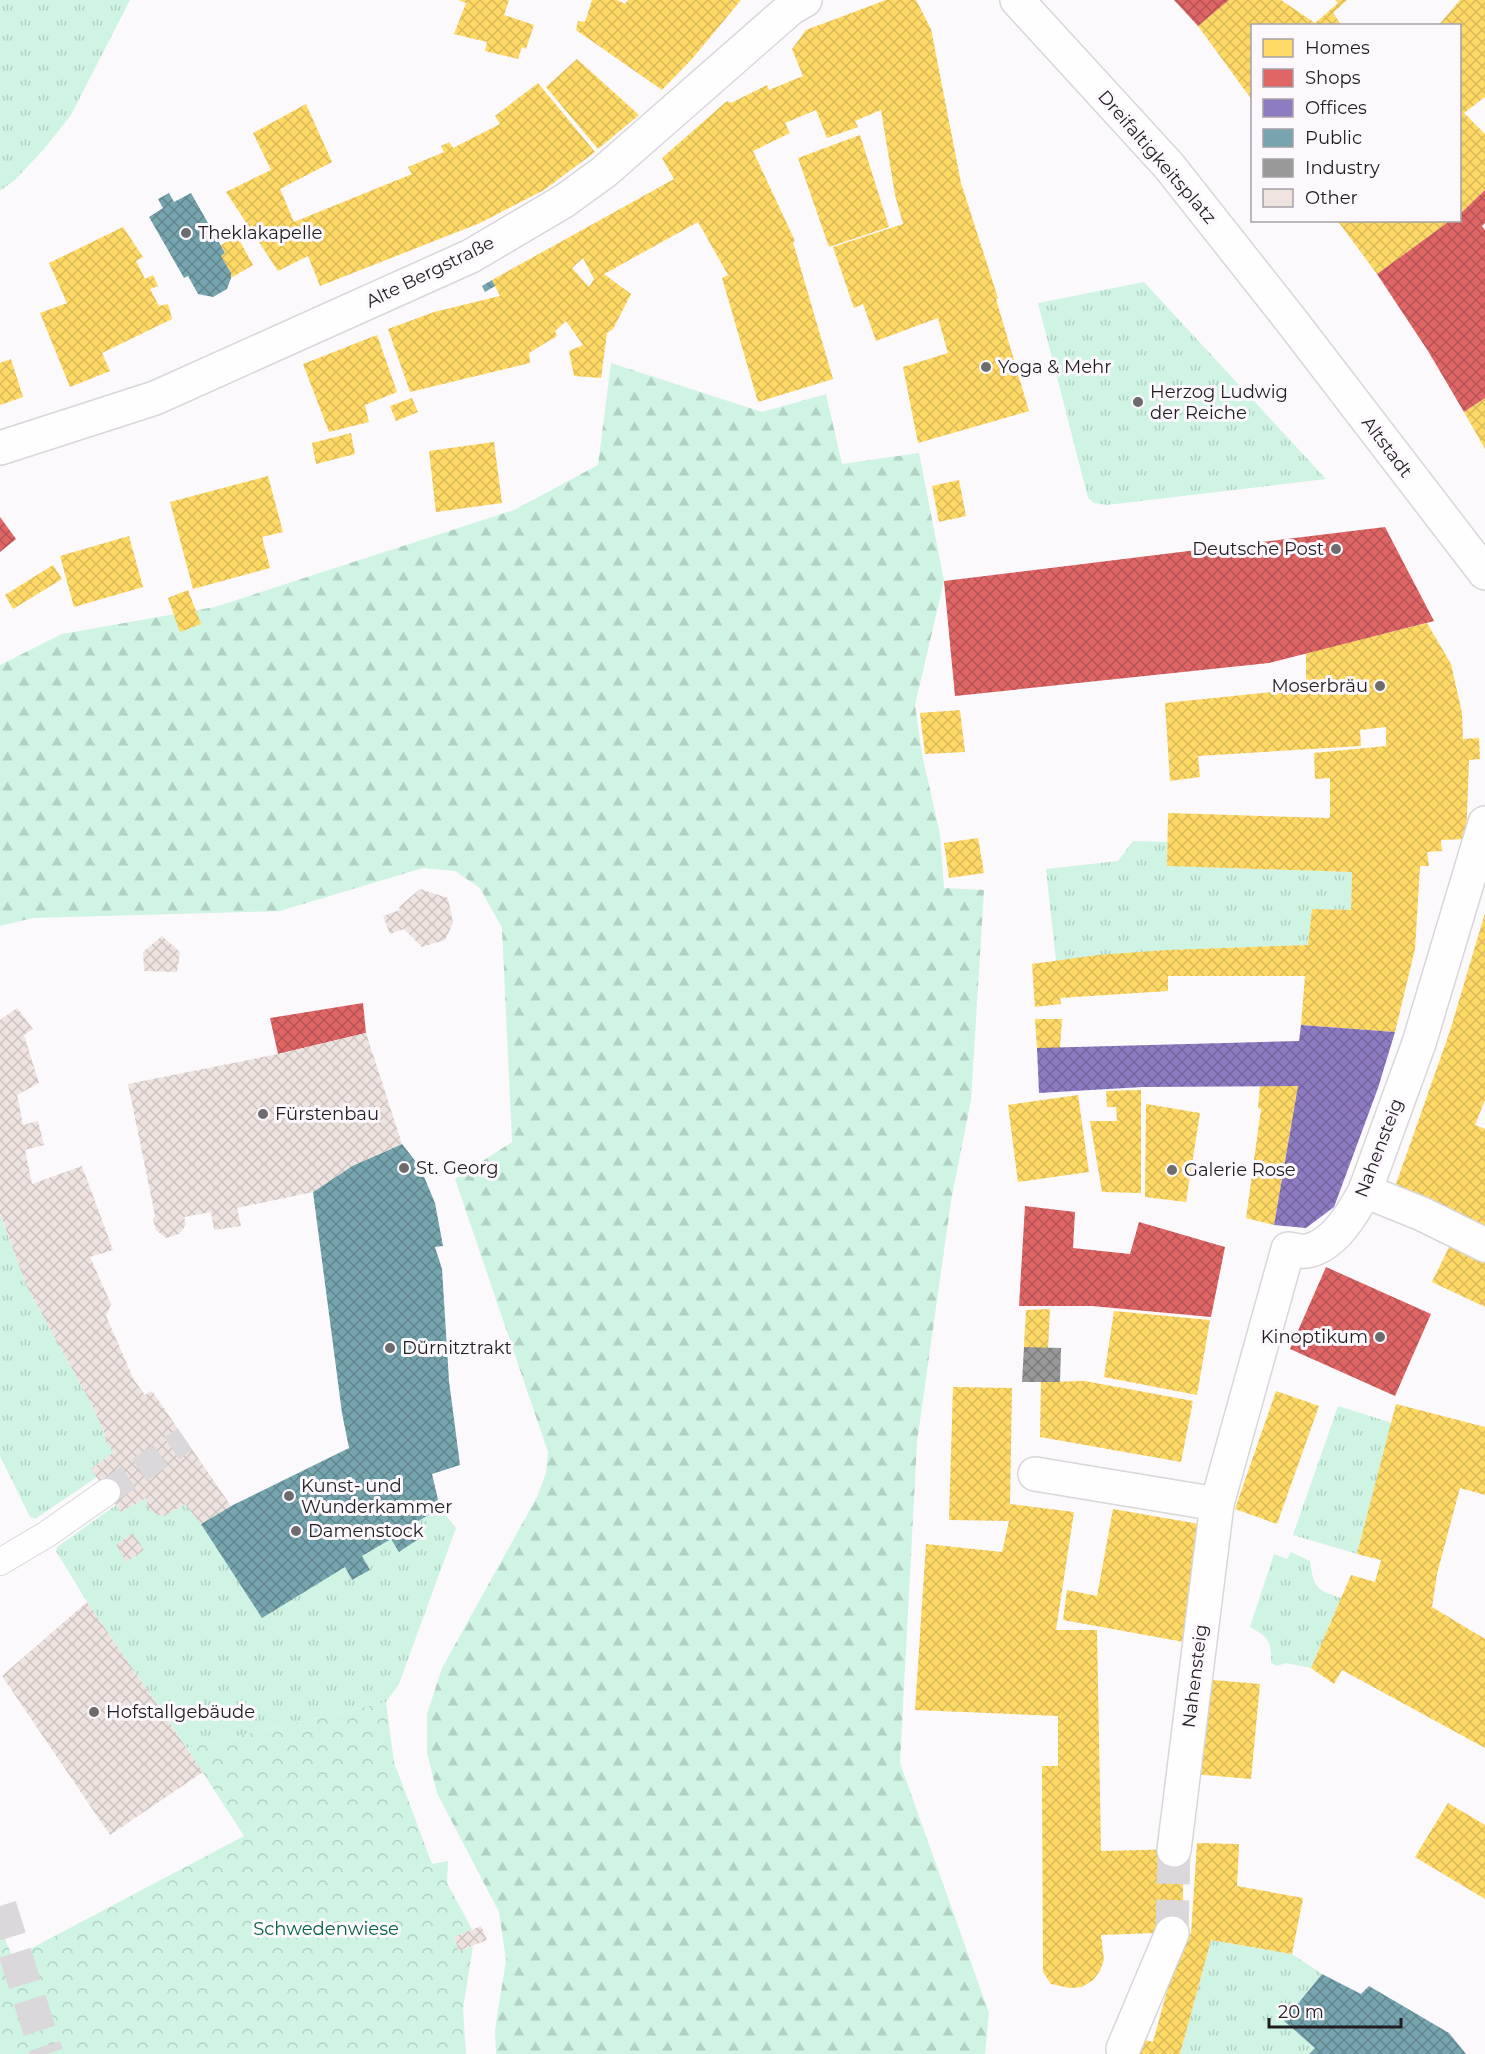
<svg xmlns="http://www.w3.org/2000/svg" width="1485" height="2054" font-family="Montserrat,sans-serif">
<defs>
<pattern id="grass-tufts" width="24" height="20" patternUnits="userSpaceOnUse" patternTransform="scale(1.5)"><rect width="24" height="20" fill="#cff4e3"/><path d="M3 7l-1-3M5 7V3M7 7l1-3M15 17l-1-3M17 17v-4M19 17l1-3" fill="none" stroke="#b1d1c2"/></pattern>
<pattern id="forest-firs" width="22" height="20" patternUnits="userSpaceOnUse" patternTransform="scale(1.5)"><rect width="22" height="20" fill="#cff4e3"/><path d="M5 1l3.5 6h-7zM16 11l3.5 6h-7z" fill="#b1d1c2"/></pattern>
<pattern id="park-crowns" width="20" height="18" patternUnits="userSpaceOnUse" patternTransform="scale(1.5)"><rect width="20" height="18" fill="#cff4e3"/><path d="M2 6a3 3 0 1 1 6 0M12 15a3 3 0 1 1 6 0" fill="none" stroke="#b1d1c2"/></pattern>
<pattern id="homes-cross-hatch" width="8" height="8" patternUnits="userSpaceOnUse" patternTransform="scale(1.5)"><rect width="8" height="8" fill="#ffd966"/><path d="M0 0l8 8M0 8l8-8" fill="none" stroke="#daba58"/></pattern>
<pattern id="shops-cross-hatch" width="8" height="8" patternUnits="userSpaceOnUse" patternTransform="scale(1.5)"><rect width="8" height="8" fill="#e06666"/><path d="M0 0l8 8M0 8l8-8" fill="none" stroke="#b55354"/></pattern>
<pattern id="offices-cross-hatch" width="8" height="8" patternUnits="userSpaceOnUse" patternTransform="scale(1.5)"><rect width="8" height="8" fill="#8e7cc3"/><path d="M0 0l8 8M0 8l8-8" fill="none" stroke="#74659e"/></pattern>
<pattern id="public-cross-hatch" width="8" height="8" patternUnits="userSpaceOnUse" patternTransform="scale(1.5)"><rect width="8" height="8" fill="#76a5af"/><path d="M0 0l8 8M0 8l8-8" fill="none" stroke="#60868e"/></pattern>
<pattern id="industry-cross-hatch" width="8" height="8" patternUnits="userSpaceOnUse" patternTransform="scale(1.5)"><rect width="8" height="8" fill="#999"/><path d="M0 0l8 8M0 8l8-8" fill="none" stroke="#7c7c7c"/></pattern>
<pattern id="building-cross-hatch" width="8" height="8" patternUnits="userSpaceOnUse" patternTransform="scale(1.5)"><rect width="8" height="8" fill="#eee3df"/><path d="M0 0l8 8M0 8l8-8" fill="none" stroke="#ccc2bf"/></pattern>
</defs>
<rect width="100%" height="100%" fill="#fcf9fd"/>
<path fill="url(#grass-tufts)" d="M0 0H130L71 115 44 149 16 179 0 191Z
M1144 282 1326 479 1107 505 1094 503 1088 498 1038 303Z
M1133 841 1167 842V866L1352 872 1351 910 1312 909 1308 945 1167 950 1056 961 1046 869 1118 861Z
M0 1214 26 1285 91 1403 105 1434 106 1442 114 1452 91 1469 97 1477 35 1519 30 1517 0 1456Z
M1338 1406 1392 1423 1357 1554 1293 1535Z
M146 1498 148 1507 157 1515 164 1516 185 1504 345 1567 352 1580 370 1570 362 1556 391 1539 400 1551 420 1538 412 1525 440 1508 456 1528 399 1684 386 1702 187 1748 87 1602 56 1551 57 1547 116 1505 121 1512Z
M1291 1552 1310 1561C1314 1588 1315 1589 1341 1598L1311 1668 1286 1663 1277 1666 1271 1663C1272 1641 1268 1637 1250 1627L1274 1554 1287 1559Z
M1211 1940 1292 1954 1322 1974 1284 2021 1315 2048 1309 2054H1180Z"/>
<path fill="url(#forest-firs)" d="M611 363 762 412 826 394 842 464 919 453 944 581 915 705 922 754 940 834 944 888 984 890 971 1100 951 1201 917 1442 900 1763 989 2013 985 2054H496L495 2030 506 1960 499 1912 437 1793 427 1753V1714L442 1668 537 1497 546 1473 548 1452 455 1179 512 1142 502 928 480 888 455 871 423 868 280 911 33 918 0 926V665L62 634 215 607 514 510 598 465Z"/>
<path fill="url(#park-crowns)" d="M386 1702 394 1762 432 1864 448 1861 447 1883 472 1929 454 1938 459 1951 473 1946 463 2009 466 2054H0V1927L13 1958 244 1836 187 1748Z"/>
<path fill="url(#homes-cross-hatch)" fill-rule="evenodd" d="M458 0H509L504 15 534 25 526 49 522 47 518 59 485 51 487 42 454 34 466 3Z
M592 0H617L625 4 628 0H741L692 59 662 90 576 30 578 21 585 22Z
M886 0H916L931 29 961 183 998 298 996 299 1029 411 918 443 903 367 948 353 938 318 876 341 863 304 854 308 833 247 903 224 895 195 881 110 855 121 858 127 827 138 816 110 785 123 790 133 753 151 795 241 793 242 833 379 758 402 722 278 728 275 698 222 604 274 631 294 613 329 607 333 601 378 574 376 569 351 583 345 566 321 555 331 557 336 529 353 530 363 410 392 388 329 434 312 500 296 492 280 674 179 662 158 727 101 731 103 767 85 769 90 803 76 792 49 806 30ZM583 258 594 279 589 287 572 268Z
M1229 0H1281L1315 23 1338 3 1335 0H1347L1333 13 1342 26H1252V100L1198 26Z
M1460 0H1485V97L1464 113 1485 134V190L1460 214V26H1438Z
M577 59 639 115 598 149 546 87Z
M538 83 595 152 544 190 480 223 320 286 308 256 278 271 226 192 271 170 253 133 306 104 332 162 280 189 294 222 412 174 408 167 444 152 441 146 449 142 453 148 500 124 495 116Z
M860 135 889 227 829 247 798 158Z
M1337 220H1451L1377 274Z
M123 227 143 257 136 261 145 279 153 275 158 286 150 289 159 306 168 304 172 319 102 353 110 371 70 387 40 313 67 303 49 263Z
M237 236 253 265 231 278V273L221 256 225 253 221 245Z
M377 335 397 392 365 405 369 422 329 432 303 364Z
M11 359 23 397 0 405V363Z
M412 398 418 412 396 421 390 406Z
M1485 398V449L1464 412Z
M351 433 355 454 316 464 312 443Z
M494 442 502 503 436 512 429 451Z
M268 476 283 532 262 537 270 568 193 589 170 502Z
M959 480 966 516 939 522 932 486Z
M129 536 143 587 74 607 60 556Z
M53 565 62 579 13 609 5 595Z
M188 590 201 624 180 632 168 598Z
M1427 623 1451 664 1462 713 1463 739 1479 738 1480 759 1469 760 1466 839 1441 840 1442 851 1427 852 1429 866H1420L1415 949 1395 1032 1301 1025 1305 976H1168V991L1060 998 1061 1004 1035 1007 1032 964 1098 955 1167 950 1308 945 1312 909 1351 910 1352 872 1167 866 1168 813 1330 818V778L1315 779 1314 753 1386 746V727L1360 730 1361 746 1198 756 1200 777 1170 781 1165 703 1281 691 1306 695V653Z
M960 710 965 752 925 754 920 713Z
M978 838 984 873 949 878 944 843Z
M1485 913V1100L1475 1125 1485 1129V1230L1396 1184 1450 1031Z
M1035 1019H1062L1060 1048H1037Z
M1260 1086H1298L1274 1225 1246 1218 1261 1109 1258 1108Z
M1141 1090V1193L1102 1192 1090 1121H1117L1116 1107H1107L1106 1091Z
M1078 1095 1089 1172 1018 1182 1008 1105Z
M1146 1104 1200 1113 1186 1202 1145 1197Z
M1450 1245 1485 1261V1307L1432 1282Z
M1050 1309 1048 1349 1024 1347 1026 1310Z
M1114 1311 1210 1320 1197 1395 1104 1377Z
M1085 1381 1193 1401 1181 1462 1040 1437 1041 1382Z
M953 1387 1012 1388 1010 1504 1074 1512 1056 1630H1097L1101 1851 1183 1849V1932L1191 1934 1197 1843 1239 1844 1237 1886 1303 1898 1292 1954 1211 1940 1180 2054H1133L1137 2038 1153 2042 1183 1932 1101 1935 1104 1960 1100 1971 1093 1980 1082 1987 1070 1988 1051 1984 1043 1972 1042 1766H1058V1716L915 1710 926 1544 1002 1552 1009 1521 949 1520Z
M1276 1391 1319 1406 1277 1524 1235 1509Z
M1396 1404 1485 1427V1495L1460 1488 1437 1574 1432 1607 1485 1639V1748L1342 1670 1334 1684 1311 1668 1351 1575 1375 1582 1381 1560 1357 1554Z
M1113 1509 1205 1525 1184 1642 1063 1620 1067 1590 1097 1596Z
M1202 1679 1260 1684 1251 1779 1193 1774Z
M1448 1803 1485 1825V1899L1415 1857Z"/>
<path fill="url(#shops-cross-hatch)" d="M1174 0H1229L1198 26Z
M1485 190V223L1482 226 1485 230V398L1464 412 1428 351 1377 274 1451 220H1460V214Z
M0 517 16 539 0 552Z
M1385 527 1434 621 1269 663 955 696 944 581Z
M363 1003 366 1033 278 1054 270 1018Z
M1025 1206 1075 1212 1073 1248 1130 1254 1139 1222 1225 1247 1211 1317 1092 1306H1019Z
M1326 1267 1431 1314 1395 1396 1290 1349Z"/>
<path fill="url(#offices-cross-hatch)" d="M1301 1025 1395 1032 1378 1088 1334 1207 1306 1228 1274 1225 1298 1086 1143 1087 1039 1093 1037 1048 1299 1041Z"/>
<path fill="url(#public-cross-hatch)" d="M169 193 174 202 191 193 225 253 221 256 231 273V278L227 289 213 297 198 294 188 276 184 278 149 217 163 208 158 199Z
M492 280 495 286 485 292 482 286Z
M402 1144 420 1167 435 1203 443 1246 435 1247 442 1269 449 1381 460 1465 432 1474 440 1508 412 1525 420 1538 399 1552 391 1539 362 1556 370 1570 352 1580 345 1567 262 1618 201 1524 231 1506 349 1448 342 1413 313 1192 352 1166Z
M1322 1974 1361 1994 1369 1986 1449 2033 1466 2054H1309L1315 2048 1284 2021Z"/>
<path fill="url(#industry-cross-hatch)" d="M1024 1347 1061 1348 1060 1382H1022Z"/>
<path fill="url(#building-cross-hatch)" d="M420 889 448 898 453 923 445 940 422 947 404 929 390 934 383 916 400 910 399 907Z
M162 936 180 952 177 972 144 971 143 952Z
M17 1008 33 1029 24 1035 39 1083 17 1095 23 1125 38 1121 44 1145 25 1150 32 1184 82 1166 113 1250 90 1257 111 1304 106 1316 134 1380 145 1395 152 1391 231 1506 201 1524 185 1504 164 1516 157 1515 148 1507 146 1498 121 1512 91 1469 114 1452 106 1442 105 1434 91 1403 26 1285 0 1213V1020Z
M366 1033 402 1144 352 1166 313 1192 237 1208 241 1226 214 1230 211 1212 184 1217 186 1225 179 1234 166 1238 156 1230 153 1219 155 1215 128 1084 278 1054Z
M133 1533 144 1550 126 1562 116 1545Z
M87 1602 203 1772 110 1835 2 1676Z
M481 1926 487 1940 459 1951 454 1937Z"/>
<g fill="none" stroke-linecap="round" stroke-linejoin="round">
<path stroke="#dbd8dc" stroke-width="26" stroke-dasharray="26 13" stroke-linecap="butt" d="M107 1492 185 1439"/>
<path stroke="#dbd8dc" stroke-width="33" stroke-dasharray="33 16" stroke-linecap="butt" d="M1172 1933 1174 1850"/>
<path stroke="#dbd8dc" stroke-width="33" stroke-dasharray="33 16" stroke-linecap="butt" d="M0 1906 47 2054"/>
<defs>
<path id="pedestrian" d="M0 1562 47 1534 107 1492"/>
<path id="minor" d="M1017 0 1169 166 1290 319 1485 573
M0 448 155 398 471 256 564 201 604 172 791 8 805 0
M1365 1191 1422 1214 1485 1245
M1035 1474 1217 1504
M1174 1850 1217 1504 1288 1249C1294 1250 1301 1252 1307 1251 1334 1246 1353 1213 1365 1191L1419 1043 1485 823
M1123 2049 1172 1933"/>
</defs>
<use href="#pedestrian" stroke="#d8d6d9" stroke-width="28"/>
<use href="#minor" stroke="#d8d6d9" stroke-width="36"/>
<use href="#pedestrian" stroke="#fffeff" stroke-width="26"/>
<use href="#minor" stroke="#fffeff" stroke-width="33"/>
</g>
<g fill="#6d6b6e" stroke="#fdf8fe" stroke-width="2">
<circle cx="186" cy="233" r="6"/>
<circle cx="986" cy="367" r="6"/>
<circle cx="1138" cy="402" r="6"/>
<circle cx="1336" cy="549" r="6"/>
<circle cx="1380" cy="686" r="6"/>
<circle cx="263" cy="1114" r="6"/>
<circle cx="404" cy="1168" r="6"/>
<circle cx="1172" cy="1170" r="6"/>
<circle cx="1380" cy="1337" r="6"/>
<circle cx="390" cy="1348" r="6"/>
<circle cx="289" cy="1496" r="6"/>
<circle cx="296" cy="1531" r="6"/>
<circle cx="94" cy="1712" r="6"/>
</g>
<g text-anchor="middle" stroke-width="6" stroke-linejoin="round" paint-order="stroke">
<g font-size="18" fill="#201e21" stroke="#fdf8fe">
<text transform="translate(1157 157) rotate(49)" y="6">Dreifaltigkeitsplatz</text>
<text transform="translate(430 272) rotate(-26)" y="6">Alte Bergstraße</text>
<text transform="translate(1387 447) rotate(53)" y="6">Altstadt</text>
<text transform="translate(1379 1148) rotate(-69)" y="6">Nahensteig</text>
<text transform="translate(1195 1676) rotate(-83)" y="6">Nahensteig</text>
</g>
<g font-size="18" fill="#201e21" stroke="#fdf8fe" text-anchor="start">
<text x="198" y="239">Theklakapelle</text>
<text x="998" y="373">Yoga &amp; Mehr</text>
<text x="1150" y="398">Herzog Ludwig<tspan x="1150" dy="21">der Reiche</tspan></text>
<text x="1324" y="555" text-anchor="end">Deutsche Post</text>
<text x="1368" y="692" text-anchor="end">Moserbräu</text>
<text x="275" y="1120">Fürstenbau</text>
<text x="416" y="1174">St. Georg</text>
<text x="1184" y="1176">Galerie Rose</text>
<text x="1368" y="1343" text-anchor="end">Kinoptikum</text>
<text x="402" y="1354">Dürnitztrakt</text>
<text x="301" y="1492">Kunst- und<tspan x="301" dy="21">Wunderkammer</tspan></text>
<text x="308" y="1537">Damenstock</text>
<text x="106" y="1718">Hofstallgebäude</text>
</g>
<g font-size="18" fill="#046444" stroke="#fdf8fe">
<text x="326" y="1935">Schwedenwiese</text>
</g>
</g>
<rect x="1251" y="24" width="210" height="198" fill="#fdf8fe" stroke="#a5a1a6" stroke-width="1.5"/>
<rect x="1263" y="39" width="30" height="18" fill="#ffd966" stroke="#a5a1a6" stroke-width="1.5"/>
<text x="1305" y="54" font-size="18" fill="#201e21">Homes</text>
<rect x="1263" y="69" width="30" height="18" fill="#e06666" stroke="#a5a1a6" stroke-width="1.5"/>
<text x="1305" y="84" font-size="18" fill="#201e21">Shops</text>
<rect x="1263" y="99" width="30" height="18" fill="#8e7cc3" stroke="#a5a1a6" stroke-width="1.5"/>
<text x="1305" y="114" font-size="18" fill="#201e21">Offices</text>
<rect x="1263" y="129" width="30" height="18" fill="#76a5af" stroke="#a5a1a6" stroke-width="1.5"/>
<text x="1305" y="144" font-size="18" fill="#201e21">Public</text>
<rect x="1263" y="159" width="30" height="18" fill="#999999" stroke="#a5a1a6" stroke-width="1.5"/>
<text x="1305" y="174" font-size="18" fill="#201e21">Industry</text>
<rect x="1263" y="189" width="30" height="18" fill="#eee3df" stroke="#a5a1a6" stroke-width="1.5"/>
<text x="1305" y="204" font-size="18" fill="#201e21">Other</text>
<path d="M1269 2018v9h132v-9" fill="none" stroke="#201e21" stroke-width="3"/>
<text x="1278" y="2018" font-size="18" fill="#201e21" stroke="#fdf8fe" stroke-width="4.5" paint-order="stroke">20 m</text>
</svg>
